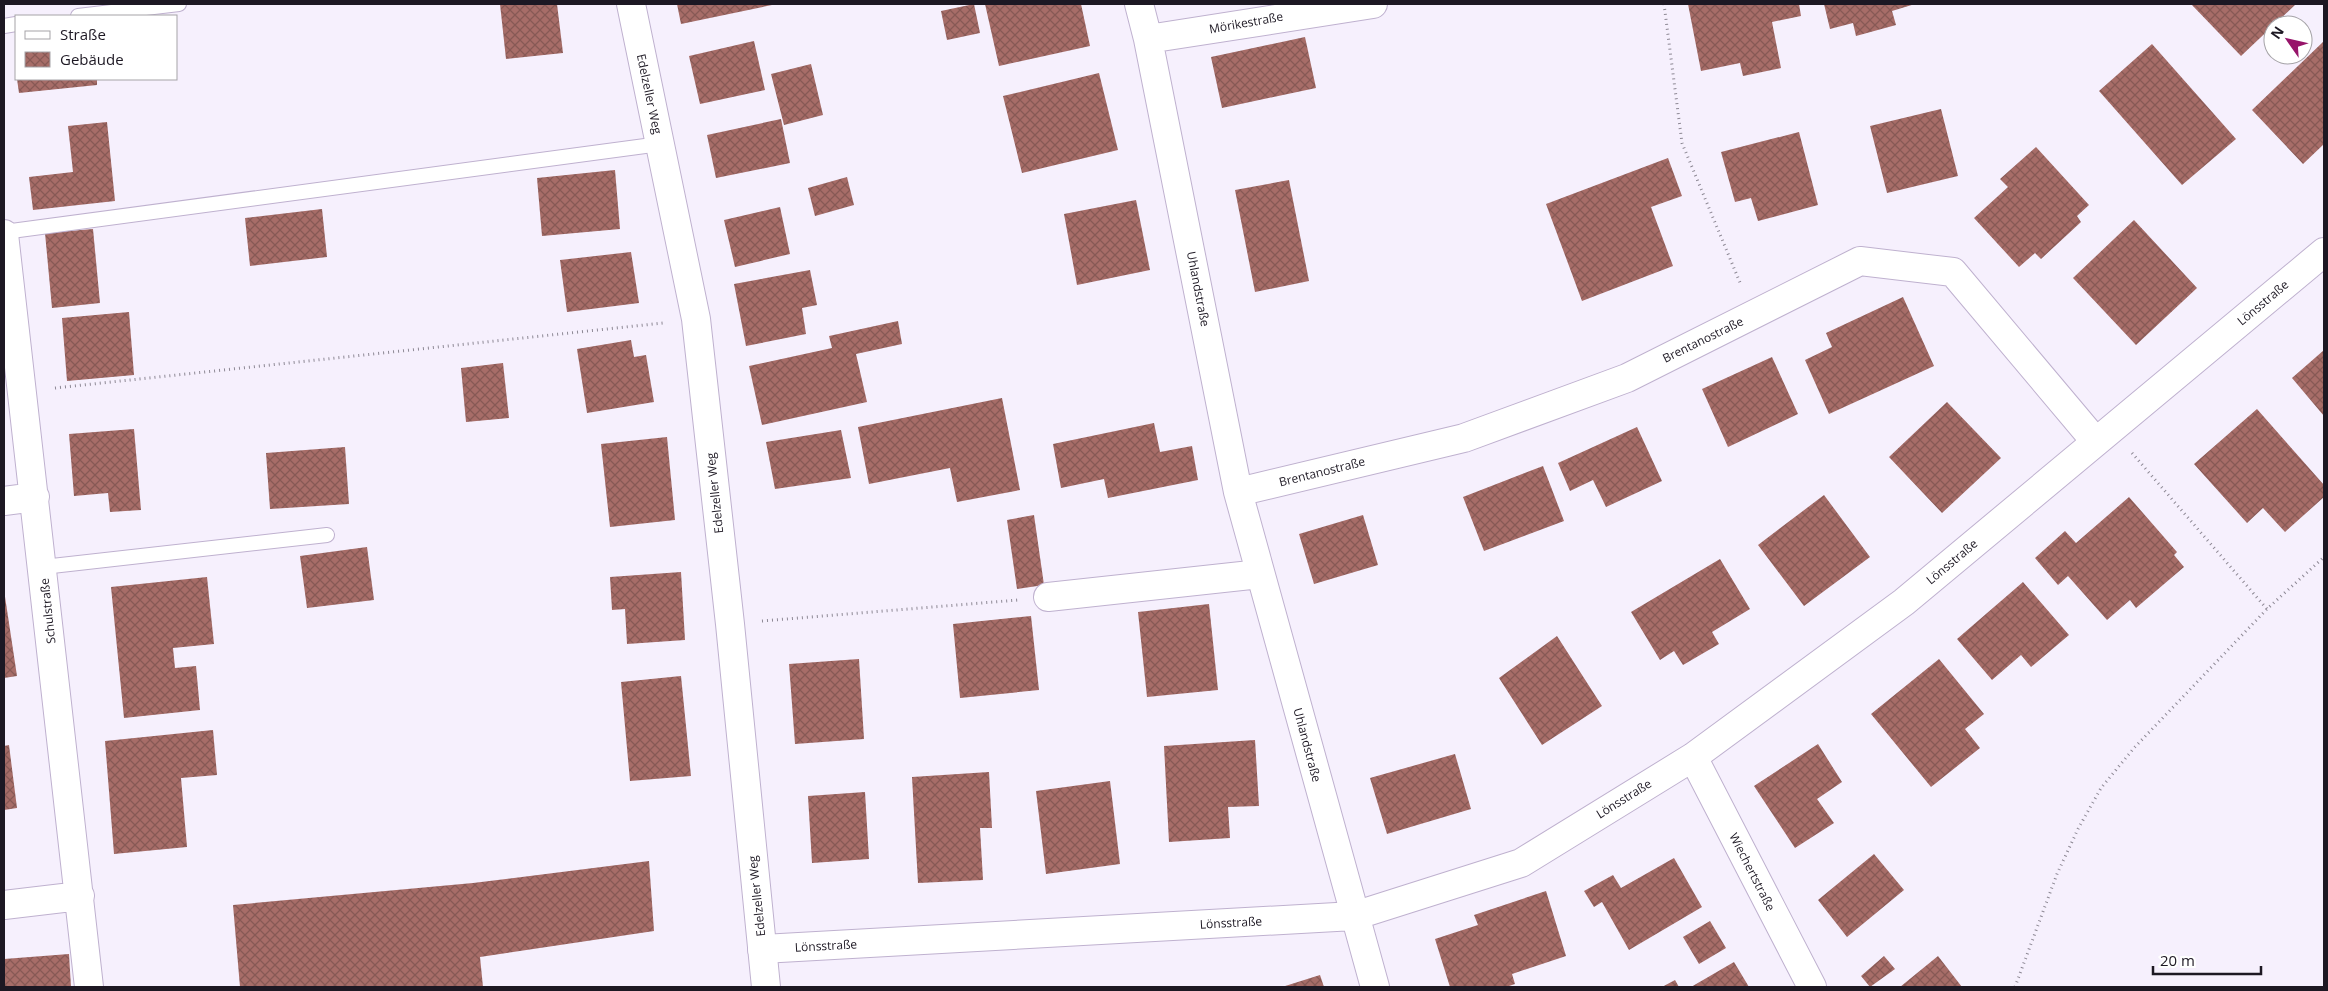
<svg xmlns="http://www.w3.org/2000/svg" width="2328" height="991" font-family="'Open Sans',sans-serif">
<defs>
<pattern id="building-cross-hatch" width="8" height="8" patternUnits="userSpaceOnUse" patternTransform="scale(1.25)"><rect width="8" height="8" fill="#a76d68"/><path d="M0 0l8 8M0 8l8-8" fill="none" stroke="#875955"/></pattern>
</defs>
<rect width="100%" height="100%" fill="#f6f0fd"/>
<path fill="url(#building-cross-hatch)" d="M500 4H557L563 53 506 59Z
M677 4H772V5L681 24Z
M974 4 980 33 947 40 941 11Z
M985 4H1081L1090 46 999 66Z
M1688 4H1799L1801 16 1772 22 1781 68 1743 76 1740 63 1701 71Z
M1824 4H1915L1892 11 1896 25 1856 36 1853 23 1830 29Z
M2191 4H2296L2241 56Z
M1305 37 1316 88 1222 108 1211 57Z
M754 41 765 90 700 104 689 56Z
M2324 41V144L2303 164 2252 110Z
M2152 44 2236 139 2182 185 2099 91Z
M811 64 823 115 784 125 771 74Z
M1099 73 1118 150 1022 173 1003 96Z
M17 79H97V85L19 93Z
M1941 109 1958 176 1887 193 1870 126Z
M781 119 790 163 716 178 707 135Z
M107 122 115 201 33 210 29 177 73 172 68 126Z
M1799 132 1818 205 1758 221 1751 198 1735 202 1721 152Z
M2036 147 2089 205 2077 216 2081 222 2041 259 2035 253 2019 267 1974 218 2008 187 2000 179Z
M1668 158 1682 196 1651 207 1673 266 1582 301 1546 204Z
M615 170 620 229 542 236 537 178Z
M847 177 854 205 815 216 808 188Z
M1289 180 1309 281 1255 292 1235 190Z
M1136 200 1150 270 1077 285 1064 214Z
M780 207 790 254 735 267 724 220Z
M322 209 327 257 250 266 245 218Z
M2134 220 2197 288 2136 345 2073 278Z
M93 229 100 303 52 308 45 233Z
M631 252 639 303 567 312 560 260Z
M810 270 817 305 802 308 806 334 746 346 734 284Z
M1903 297 1934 366 1829 414 1805 360 1832 347 1826 333Z
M129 312 134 375 67 381 62 318Z
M898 321 902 344 856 354 867 402 762 425 749 366 832 348 829 336Z
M631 340 634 357 646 355 654 402 587 413 577 349Z
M2324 350V416L2292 378Z
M1772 357 1798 414 1728 447 1702 389Z
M503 363 509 418 466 422 461 368Z
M1002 398 1020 490 957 502 950 468 869 484 858 427Z
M1947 402 2001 458 1942 513 1889 457Z
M2257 409 2324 485V497L2285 532 2263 508 2247 523 2194 464Z
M1154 423 1160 452 1192 446 1198 480 1108 498 1104 479 1061 488 1053 444Z
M1637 427 1662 481 1606 507 1593 480 1570 491 1558 463Z
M134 429 141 510 110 512 108 493 74 496 69 434Z
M841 430 851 478 775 489 766 442Z
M667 437 675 520 610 527 601 444Z
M345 447 349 504 270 509 266 453Z
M1543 466 1564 521 1484 551 1463 497Z
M1824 495 1870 557 1804 606 1758 545Z
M2129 497 2177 552 2174 555 2184 567 2136 608 2130 600 2107 620 2068 576 2058 585 2035 558 2065 531 2076 543Z
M1034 515 1044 585 1017 589 1007 520Z
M1363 515 1378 565 1314 584 1299 534Z
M367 547 374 600 307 608 300 556Z
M1720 559 1750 609 1712 632 1719 644 1683 665 1674 651 1660 660 1631 612Z
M681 572 685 640 627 644 625 609 612 610 610 577Z
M207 577 214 644 173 648 175 668 196 666 200 710 124 718 111 587Z
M2023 582 2069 635 2031 667 2021 655 1992 680 1957 639Z
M4 590 17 676 4 678Z
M1209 604 1218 690 1147 697 1138 612Z
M1031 616 1039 690 960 698 953 624Z
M1557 636 1602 706 1542 745 1499 678Z
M859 659 864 739 795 744 789 664Z
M1939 659 1984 714 1965 729 1980 748 1931 787 1871 714Z
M681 676 691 776 630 781 621 682Z
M213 730 217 775 181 778 187 847 114 854 105 741Z
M1255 740 1259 806 1228 807 1230 838 1169 842 1164 746Z
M1818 744 1842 782 1817 799 1834 823 1795 848 1754 786Z
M9 745 17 808 4 810V746Z
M1455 754 1471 809 1387 834 1370 778Z
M989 772 992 828H980L983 880 918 883 912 777Z
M1110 781 1120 864 1046 874 1036 791Z
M865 792 869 859 812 863 808 796Z
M1874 854 1904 890 1847 937 1818 900Z
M1674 858 1702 907 1629 950 1602 902 1594 907 1584 891 1613 875 1621 888Z
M649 861 654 931 480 957 483 987H240L233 905 473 883Z
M1546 891 1566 956 1512 974 1515 984 1506 987H1450L1435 939 1478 925 1474 915Z
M1710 921 1726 948 1699 964 1683 937Z
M69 954 71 987H4V959Z
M1884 956 1895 969 1870 987 1861 976Z
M1938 956 1962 987H1900Z
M1734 962 1749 987H1691Z
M1320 975 1324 987H1282Z
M1675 980 1679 987H1662Z"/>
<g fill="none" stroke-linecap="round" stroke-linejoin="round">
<defs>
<path id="lane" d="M78 16 179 4
M4 26 16 24
M4 232 660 144
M43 567 327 535"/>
<path id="street" d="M1139 4 1148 39 1238 492 1375 987
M1148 39 1373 4
M4 234 89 987
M1238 492 1464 438 1627 378 1860 261 1953 272 2096 442
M4 501 35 497
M1048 597 1260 574
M1693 757 1812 987
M4 905 80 896
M762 949 1354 916 1521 863 1693 757 1904 602 2324 252"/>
<path id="secondary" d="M631 4 696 319 730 624 766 987"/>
</defs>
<use href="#lane" stroke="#bfb1cf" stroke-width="16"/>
<use href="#street" stroke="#bfb1cf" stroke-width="30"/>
<use href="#secondary" stroke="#bfb1cf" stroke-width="30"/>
<path stroke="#8d8894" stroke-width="3" stroke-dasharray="1 4" stroke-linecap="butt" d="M1664 4 1682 143 1741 285
M55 388 663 323
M2132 453 2267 609
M762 621 1018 600
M2015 987 2057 874 2078 829 2101 788 2134 748 2267 609 2324 557"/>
<use href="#lane" stroke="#fff" stroke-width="14"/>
<use href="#street" stroke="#fff" stroke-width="28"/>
<use href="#secondary" stroke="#fff" stroke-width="28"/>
</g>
<g text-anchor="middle" stroke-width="5" stroke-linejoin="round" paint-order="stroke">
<g font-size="12" fill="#1d1823" stroke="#fff">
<text transform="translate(1246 23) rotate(-10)" y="4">Mörikestraße</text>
<text transform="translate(649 94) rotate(78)" y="4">Edelzeller Weg</text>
<text transform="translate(1198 289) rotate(79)" y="4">Uhlandstraße</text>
<text transform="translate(2263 303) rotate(-40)" y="4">Lönsstraße</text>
<text transform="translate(1703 340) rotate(-26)" y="4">Brentanostraße</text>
<text transform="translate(1322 472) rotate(-14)" y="4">Brentanostraße</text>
<text transform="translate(715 493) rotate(-96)" y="4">Edelzeller Weg</text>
<text transform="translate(1952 562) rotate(-40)" y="4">Lönsstraße</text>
<text transform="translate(48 611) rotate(-96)" y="4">Schulstraße</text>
<text transform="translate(1307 745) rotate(75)" y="4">Uhlandstraße</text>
<text transform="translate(1624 799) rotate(-32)" y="4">Lönsstraße</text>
<text transform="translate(1752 872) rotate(63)" y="4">Wiechertstraße</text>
<text transform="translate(757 896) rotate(-96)" y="4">Edelzeller Weg</text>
<text transform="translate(1231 923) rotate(-3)" y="4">Lönsstraße</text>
<text transform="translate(826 946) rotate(-3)" y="4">Lönsstraße</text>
</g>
</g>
<rect width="2328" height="991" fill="none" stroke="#1d1823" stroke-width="10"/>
<rect x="15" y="15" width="162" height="65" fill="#ffffff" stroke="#a5a3a7"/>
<rect x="25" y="31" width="25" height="8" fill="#ffffff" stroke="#a5a3a7"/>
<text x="60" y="40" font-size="15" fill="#1d1823">Straße</text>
<rect x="25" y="52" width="25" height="15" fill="url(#building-cross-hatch)" stroke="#a5a3a7"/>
<text x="60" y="65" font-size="15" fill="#1d1823">Gebäude</text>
<g transform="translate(2288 40) rotate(304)"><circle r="24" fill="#ffffff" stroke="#a5a3a7"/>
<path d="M0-4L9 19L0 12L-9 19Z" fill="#97146a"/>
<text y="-8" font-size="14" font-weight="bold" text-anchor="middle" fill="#1d1823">N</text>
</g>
<path d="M2153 966v8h108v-8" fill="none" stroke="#1d1823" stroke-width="2.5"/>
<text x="2160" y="966" font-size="15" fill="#1d1823" stroke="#ffffff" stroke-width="4" paint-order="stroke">20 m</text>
</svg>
